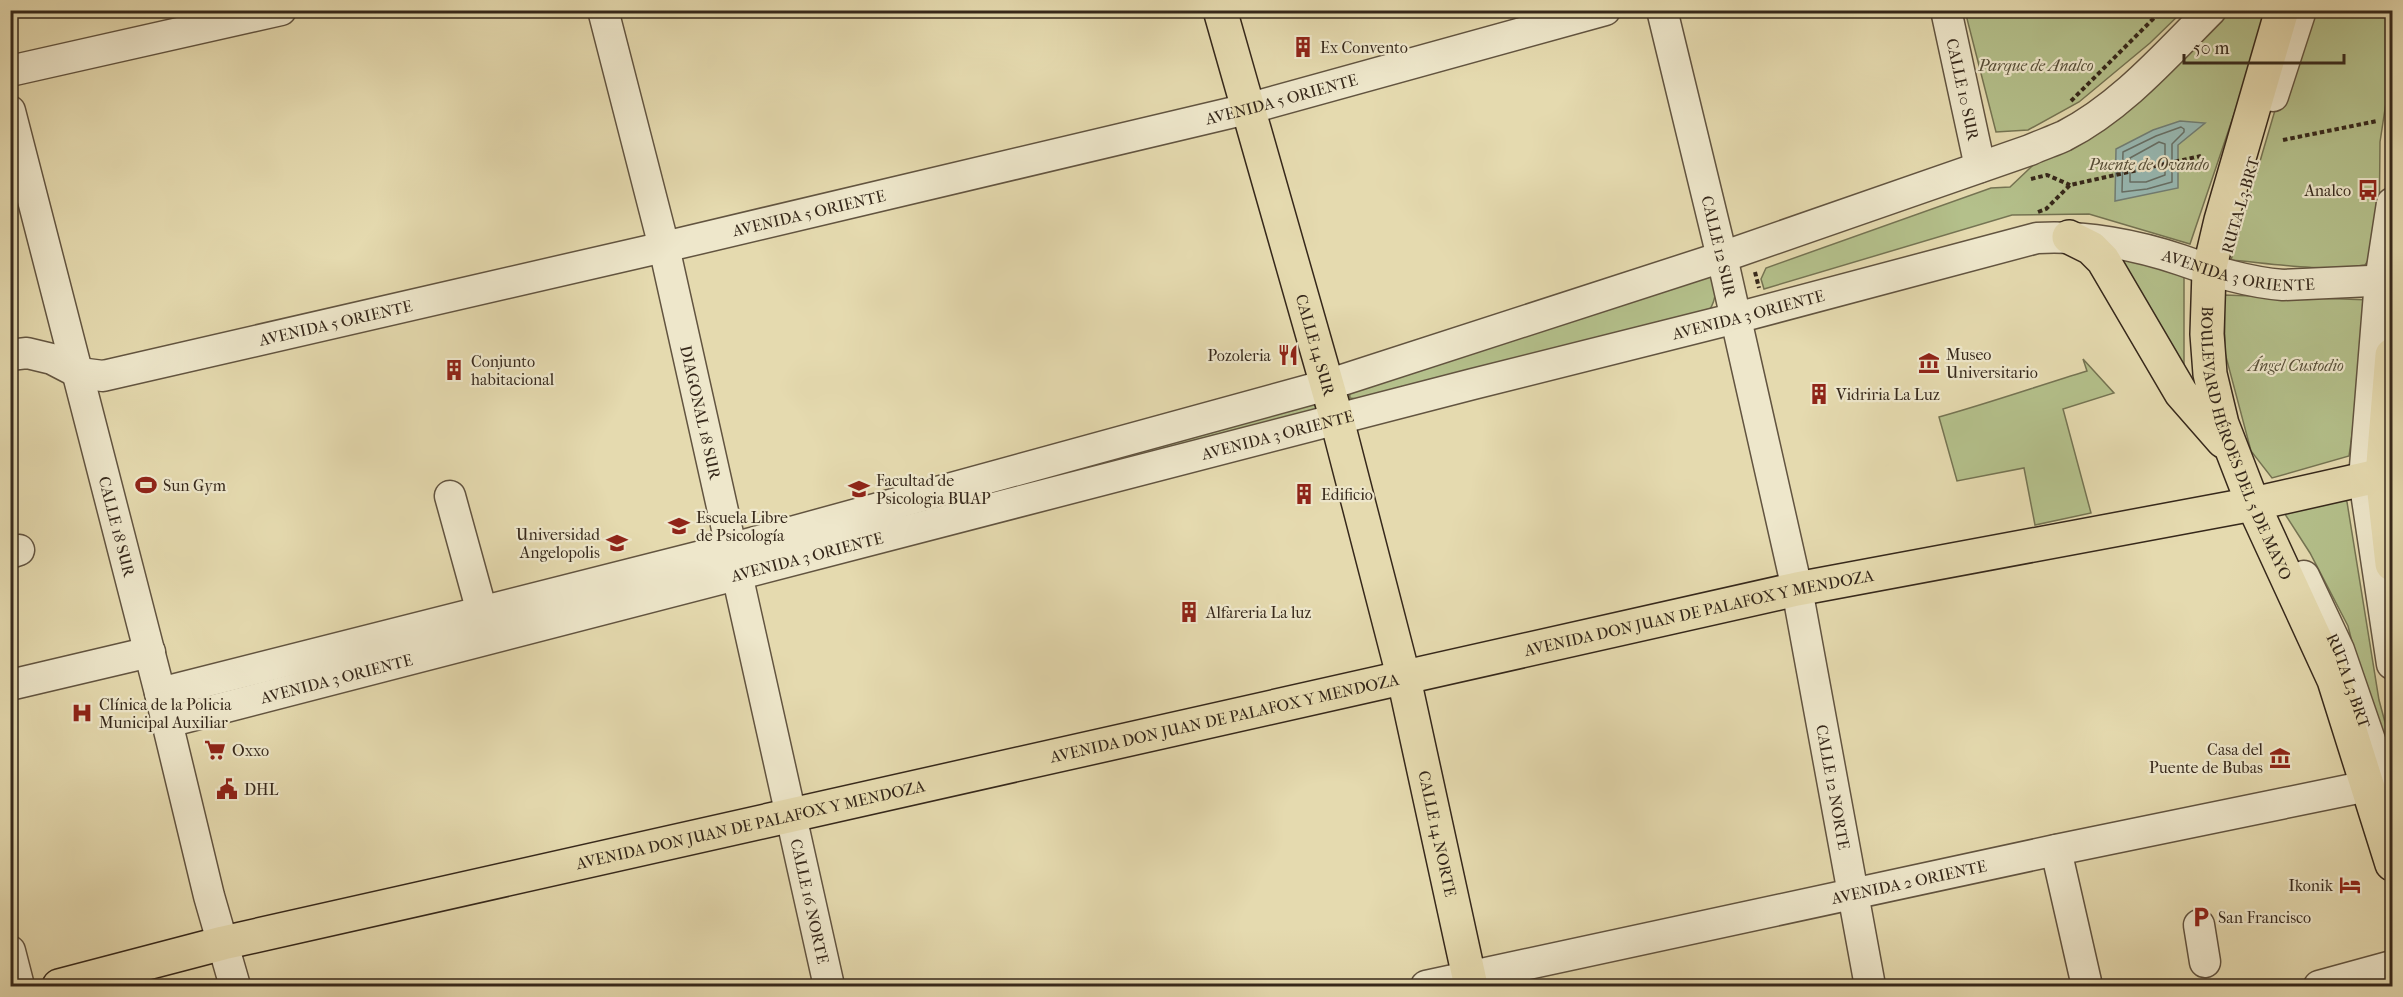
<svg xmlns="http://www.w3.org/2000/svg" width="2403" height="997" font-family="'IM FELL French Canon',serif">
<rect width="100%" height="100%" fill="#e5daaf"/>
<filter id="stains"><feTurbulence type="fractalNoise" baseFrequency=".00333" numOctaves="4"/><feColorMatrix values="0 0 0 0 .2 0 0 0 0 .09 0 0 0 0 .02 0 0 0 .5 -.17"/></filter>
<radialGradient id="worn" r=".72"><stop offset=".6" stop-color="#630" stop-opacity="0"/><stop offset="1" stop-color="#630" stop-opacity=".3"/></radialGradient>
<path fill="#b4c08b" stroke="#757453" stroke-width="1.5" d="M1965 11V10L2183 11 2150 43 2079 102 2028 130 1996 132Z
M2219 11H2269L2190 244 2089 214 2012 215 1764 289 1761 279 1766 268 1991 188 2010 187 2047 152Z
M2310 11H2392V63L2380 142 2379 244 2365 265C2321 272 2275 264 2231 260L2283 83Z
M2121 258 2184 268V367Z
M1710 275C1717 288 1717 298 1709 311L1357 399 1350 398 1349 387Z
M2224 295 2371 300 2349 456 2272 478 2251 451 2225 353Z
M2083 359 2114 393 2063 409 2091 513 2035 525 2024 468 1957 481 1939 417C1989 403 2038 386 2087 371Z
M1313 397 1317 410 948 510 944 503Z
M2342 494 2347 502 2379 700 2392 748 2380 752 2348 626 2310 553 2283 511Z"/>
<path fill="#98b9b3" stroke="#717f76" stroke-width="1.5" d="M2180 121 2205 123 2178 145V188L2115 201 2116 149 2153 130Z"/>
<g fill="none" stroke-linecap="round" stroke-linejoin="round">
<path stroke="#677067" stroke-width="1.5" d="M2181 127 2184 129V132L2172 144V182L2147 189 2122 192 2123 152 2156 136Z
M2159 142 2165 144V175L2146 182H2130V158Z"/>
<defs>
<g id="minor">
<path id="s1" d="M603 10 664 247 829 986"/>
<path id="s2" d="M1662 10 1722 257 1797 589 1870 986"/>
<path id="s3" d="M1946 10 1980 167"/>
<path d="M10 71 281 10"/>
<path d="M2273 96 2301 10"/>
<path id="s4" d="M10 111 160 693 209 896 235 986"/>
<path d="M2392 203 2380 281 2364 479 2392 664"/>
<path id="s5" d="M10 355 27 353 52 359 79 373 103 376 664 247 1247 109 1605 10"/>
<path d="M450 496 482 612"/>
<path d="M10 553 19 550"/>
<path id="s6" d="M2304 576 2339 650 2392 804"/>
<path d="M10 685 150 652"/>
<path d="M160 693 733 548 1327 385 1722 257 2030 150C2041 145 2053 141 2064 136 2121 107 2166 55 2211 10"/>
<path id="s7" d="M168 722 1473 384 1736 318 2037 238C2084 235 2137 245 2181 260 2215 272 2247 282 2283 285L2392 280"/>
<path d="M2056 850 2087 986"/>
<path d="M2199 925 2205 962"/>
<path d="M10 951 19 986"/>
<path id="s8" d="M1426 986 2056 850 2392 781"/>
<path d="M2319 986 2392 966"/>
</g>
<g id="major">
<path id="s9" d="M1220 10 1337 420 1404 679 1471 986"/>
<path id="s10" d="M2282 10 2221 220 2209 271 2207 334 2210 374 2222 424 2253 504 2334 680 2392 864"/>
<path d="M2069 237 2091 248 2103 260 2181 393 2223 441"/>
<path d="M2392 355 2382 475 2392 564"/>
<path id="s11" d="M59 986 223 943 1797 589 2253 504 2382 475"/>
</g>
</defs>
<use href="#minor" stroke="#625440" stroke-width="33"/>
<use href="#major" stroke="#36281b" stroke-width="36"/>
<path stroke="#36281b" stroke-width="4" stroke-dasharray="4.5 3" stroke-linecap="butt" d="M10 35 13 46
M2071 101 2162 10
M2283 140 2377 121
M2031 179 2047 175 2070 185
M2038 212 2046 209 2070 185 2201 156
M1755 272 1759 288"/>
<use href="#minor" stroke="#eee7cb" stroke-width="30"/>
<use href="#major" stroke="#e5daaf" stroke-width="33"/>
</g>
<defs>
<symbol id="building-bare" viewBox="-9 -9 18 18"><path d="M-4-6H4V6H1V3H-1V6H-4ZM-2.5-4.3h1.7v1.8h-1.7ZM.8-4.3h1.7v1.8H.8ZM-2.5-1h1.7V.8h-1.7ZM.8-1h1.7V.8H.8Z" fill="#8f2418" stroke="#eee7cb" stroke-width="2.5" paint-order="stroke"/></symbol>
<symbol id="bus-bare" viewBox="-9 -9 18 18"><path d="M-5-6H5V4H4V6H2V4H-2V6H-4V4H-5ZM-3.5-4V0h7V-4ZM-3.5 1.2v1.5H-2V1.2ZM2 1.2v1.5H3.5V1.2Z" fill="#8f2418" stroke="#eee7cb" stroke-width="2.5" paint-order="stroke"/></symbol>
<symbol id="restaurant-bare" viewBox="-9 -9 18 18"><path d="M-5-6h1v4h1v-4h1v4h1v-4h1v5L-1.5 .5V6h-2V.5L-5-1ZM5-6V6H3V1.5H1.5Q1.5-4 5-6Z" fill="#8f2418" stroke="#eee7cb" stroke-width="2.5" paint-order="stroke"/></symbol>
<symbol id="museum-bare" viewBox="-9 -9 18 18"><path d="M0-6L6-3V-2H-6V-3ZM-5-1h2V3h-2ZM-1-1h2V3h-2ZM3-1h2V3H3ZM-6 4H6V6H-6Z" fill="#8f2418" stroke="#eee7cb" stroke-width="2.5" paint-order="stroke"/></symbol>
<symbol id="stadium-bare" viewBox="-9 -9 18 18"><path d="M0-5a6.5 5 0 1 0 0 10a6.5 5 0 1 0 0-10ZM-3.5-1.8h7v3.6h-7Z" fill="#8f2418" stroke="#eee7cb" stroke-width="2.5" paint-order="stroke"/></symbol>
<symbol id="university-bare" viewBox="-9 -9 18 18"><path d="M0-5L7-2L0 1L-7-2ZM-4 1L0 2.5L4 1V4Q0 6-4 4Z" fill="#8f2418" stroke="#eee7cb" stroke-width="2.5" paint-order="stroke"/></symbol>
<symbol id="hospital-bare" viewBox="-9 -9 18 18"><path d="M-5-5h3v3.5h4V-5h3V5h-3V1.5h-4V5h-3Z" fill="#8f2418" stroke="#eee7cb" stroke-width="2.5" paint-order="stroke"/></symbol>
<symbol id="supermarket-bare" viewBox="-9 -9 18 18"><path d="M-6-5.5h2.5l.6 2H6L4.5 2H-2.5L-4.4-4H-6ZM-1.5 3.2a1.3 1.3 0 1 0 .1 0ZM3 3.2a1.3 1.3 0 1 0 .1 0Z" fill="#8f2418" stroke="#eee7cb" stroke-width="2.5" paint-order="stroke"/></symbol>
<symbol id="civic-bare" viewBox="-9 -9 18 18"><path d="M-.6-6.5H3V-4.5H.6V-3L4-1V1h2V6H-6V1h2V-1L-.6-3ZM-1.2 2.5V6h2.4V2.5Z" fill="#8f2418" stroke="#eee7cb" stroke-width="2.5" paint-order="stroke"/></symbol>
<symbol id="hotel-bare" viewBox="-9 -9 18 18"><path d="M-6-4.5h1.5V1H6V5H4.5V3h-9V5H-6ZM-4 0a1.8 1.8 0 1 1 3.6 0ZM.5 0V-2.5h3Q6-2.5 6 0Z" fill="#8f2418" stroke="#eee7cb" stroke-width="2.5" paint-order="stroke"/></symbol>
<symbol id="parking-bare" viewBox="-9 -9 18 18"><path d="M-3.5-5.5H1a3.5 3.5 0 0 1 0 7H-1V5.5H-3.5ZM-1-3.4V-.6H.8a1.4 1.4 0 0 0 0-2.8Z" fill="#8f2418" stroke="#eee7cb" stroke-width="2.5" paint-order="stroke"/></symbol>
</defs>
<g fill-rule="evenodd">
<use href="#building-bare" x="1288" y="32" width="30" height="30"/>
<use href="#bus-bare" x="2353" y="175" width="30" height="30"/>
<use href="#restaurant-bare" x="1273" y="340" width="30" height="30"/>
<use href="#museum-bare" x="1914" y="348" width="30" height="30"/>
<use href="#building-bare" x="439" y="355" width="30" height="30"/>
<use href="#building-bare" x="1804" y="379" width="30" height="30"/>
<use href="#stadium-bare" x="131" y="470" width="30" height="30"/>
<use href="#university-bare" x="844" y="474" width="30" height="30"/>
<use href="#building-bare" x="1289" y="479" width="30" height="30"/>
<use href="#university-bare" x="664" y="511" width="30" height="30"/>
<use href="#university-bare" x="602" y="528" width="30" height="30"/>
<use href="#building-bare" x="1174" y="597" width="30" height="30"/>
<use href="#hospital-bare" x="67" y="698" width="30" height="30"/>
<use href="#supermarket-bare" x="200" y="735" width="30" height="30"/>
<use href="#museum-bare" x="2265" y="743" width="30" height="30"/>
<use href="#civic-bare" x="212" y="774" width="30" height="30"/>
<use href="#hotel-bare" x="2335" y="870" width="30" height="30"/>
<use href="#parking-bare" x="2186" y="902" width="30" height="30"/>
</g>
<g text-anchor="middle" stroke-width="4.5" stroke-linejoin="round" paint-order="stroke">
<g font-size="16" fill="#36281b" stroke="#eee7cb" text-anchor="start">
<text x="1320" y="53">Ex Convento</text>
<text x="2351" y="196" text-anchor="end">Analco</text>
<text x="1946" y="360">Museo<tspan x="1946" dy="18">Universitario</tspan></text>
<text x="1271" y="361" text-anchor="end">Pozoleria</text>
<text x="471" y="367">Conjunto<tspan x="471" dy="18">habitacional</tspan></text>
<text x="1836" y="400">Vidriria La Luz</text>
<text x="876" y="486">Facultad de<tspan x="876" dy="18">Psicologia BUAP</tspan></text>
<text x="163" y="491">Sun Gym</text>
<text x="1321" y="500">Edificio</text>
<text x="696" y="523">Escuela Libre<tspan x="696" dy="18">de Psicología</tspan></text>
<text x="600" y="540" text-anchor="end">Universidad<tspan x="600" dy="18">Angelopolis</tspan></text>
<text x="1206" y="618">Alfareria La luz</text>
<text x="99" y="710">Clínica de la Policia<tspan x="99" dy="18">Municipal Auxiliar</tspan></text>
<text x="2263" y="755" text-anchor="end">Casa del<tspan x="2263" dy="18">Puente de Bubas</tspan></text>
<text x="232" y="756">Oxxo</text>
<text x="244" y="795">DHL</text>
<text x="2333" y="891" text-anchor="end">Ikonik</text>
<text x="2218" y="923">San Francisco</text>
</g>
<g font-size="16" font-style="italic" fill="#564e37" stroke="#eee7cb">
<text x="2036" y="71">Parque de Analco</text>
<text x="2149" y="170">Puente de Ovando</text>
<text x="2296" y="371">Ángel Custodio</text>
</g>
<g font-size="16" fill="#36281b" stroke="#eee7cb">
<text dy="6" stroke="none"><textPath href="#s3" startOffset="81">CALLE 10 SUR</textPath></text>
<text dy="6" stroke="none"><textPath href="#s5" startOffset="1308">AVENIDA 5 ORIENTE</textPath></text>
<text transform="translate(2240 205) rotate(-74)" y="6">RUTA L3 BRT</text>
<text dy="6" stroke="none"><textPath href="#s5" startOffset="822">AVENIDA 5 ORIENTE</textPath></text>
<text dy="6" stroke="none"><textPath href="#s2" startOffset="243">CALLE 12 SUR</textPath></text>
<text dy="6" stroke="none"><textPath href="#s7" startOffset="2136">AVENIDA 3 ORIENTE</textPath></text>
<text dy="6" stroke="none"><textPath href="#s7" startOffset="1632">AVENIDA 3 ORIENTE</textPath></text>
<text dy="6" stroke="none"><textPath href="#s5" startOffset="336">AVENIDA 5 ORIENTE</textPath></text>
<text dy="6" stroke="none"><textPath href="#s9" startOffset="348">CALLE 14 SUR</textPath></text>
<text dy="6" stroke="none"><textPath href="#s1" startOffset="414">DIAGONAL 18 SUR</textPath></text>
<text dy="6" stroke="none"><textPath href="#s7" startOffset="1146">AVENIDA 3 ORIENTE</textPath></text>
<text dy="6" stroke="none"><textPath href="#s10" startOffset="450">BOULEVARD HÉROES DEL 5 DE MAYO</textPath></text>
<text dy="6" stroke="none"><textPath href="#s4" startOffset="429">CALLE 18 SUR</textPath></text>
<text dy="6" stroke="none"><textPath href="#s7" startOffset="660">AVENIDA 3 ORIENTE</textPath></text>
<text dy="6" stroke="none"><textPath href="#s11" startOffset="1682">AVENIDA DON JUAN DE PALAFOX Y MENDOZA</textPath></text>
<text dy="6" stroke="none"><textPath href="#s7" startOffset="174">AVENIDA 3 ORIENTE</textPath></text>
<text dy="6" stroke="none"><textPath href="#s6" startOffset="114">RUTA L3 BRT</textPath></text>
<text dy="6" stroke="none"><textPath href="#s11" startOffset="1196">AVENIDA DON JUAN DE PALAFOX Y MENDOZA</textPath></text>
<text dy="6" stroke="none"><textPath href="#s2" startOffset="796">CALLE 12 NORTE</textPath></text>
<text dy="6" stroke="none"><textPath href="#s11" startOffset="710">AVENIDA DON JUAN DE PALAFOX Y MENDOZA</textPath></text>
<text dy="6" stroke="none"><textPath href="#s9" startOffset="852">CALLE 14 NORTE</textPath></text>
<text dy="6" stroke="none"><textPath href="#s8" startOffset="494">AVENIDA 2 ORIENTE</textPath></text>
<text dy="6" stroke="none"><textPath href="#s1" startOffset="915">CALLE 16 NORTE</textPath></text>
</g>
</g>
<rect width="2403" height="997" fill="none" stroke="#e5daaf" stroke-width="36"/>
<rect x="12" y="12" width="2379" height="973" fill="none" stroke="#36281b" stroke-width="3"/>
<rect x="18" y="18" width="2367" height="961" fill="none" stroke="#36281b" stroke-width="1.5"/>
<path d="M2184 54v9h160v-9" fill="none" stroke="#36281b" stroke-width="3"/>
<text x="2193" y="54" font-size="18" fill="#36281b" stroke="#eee7cb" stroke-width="4.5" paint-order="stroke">50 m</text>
<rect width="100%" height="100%" filter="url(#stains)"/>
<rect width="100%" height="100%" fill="url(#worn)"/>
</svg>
